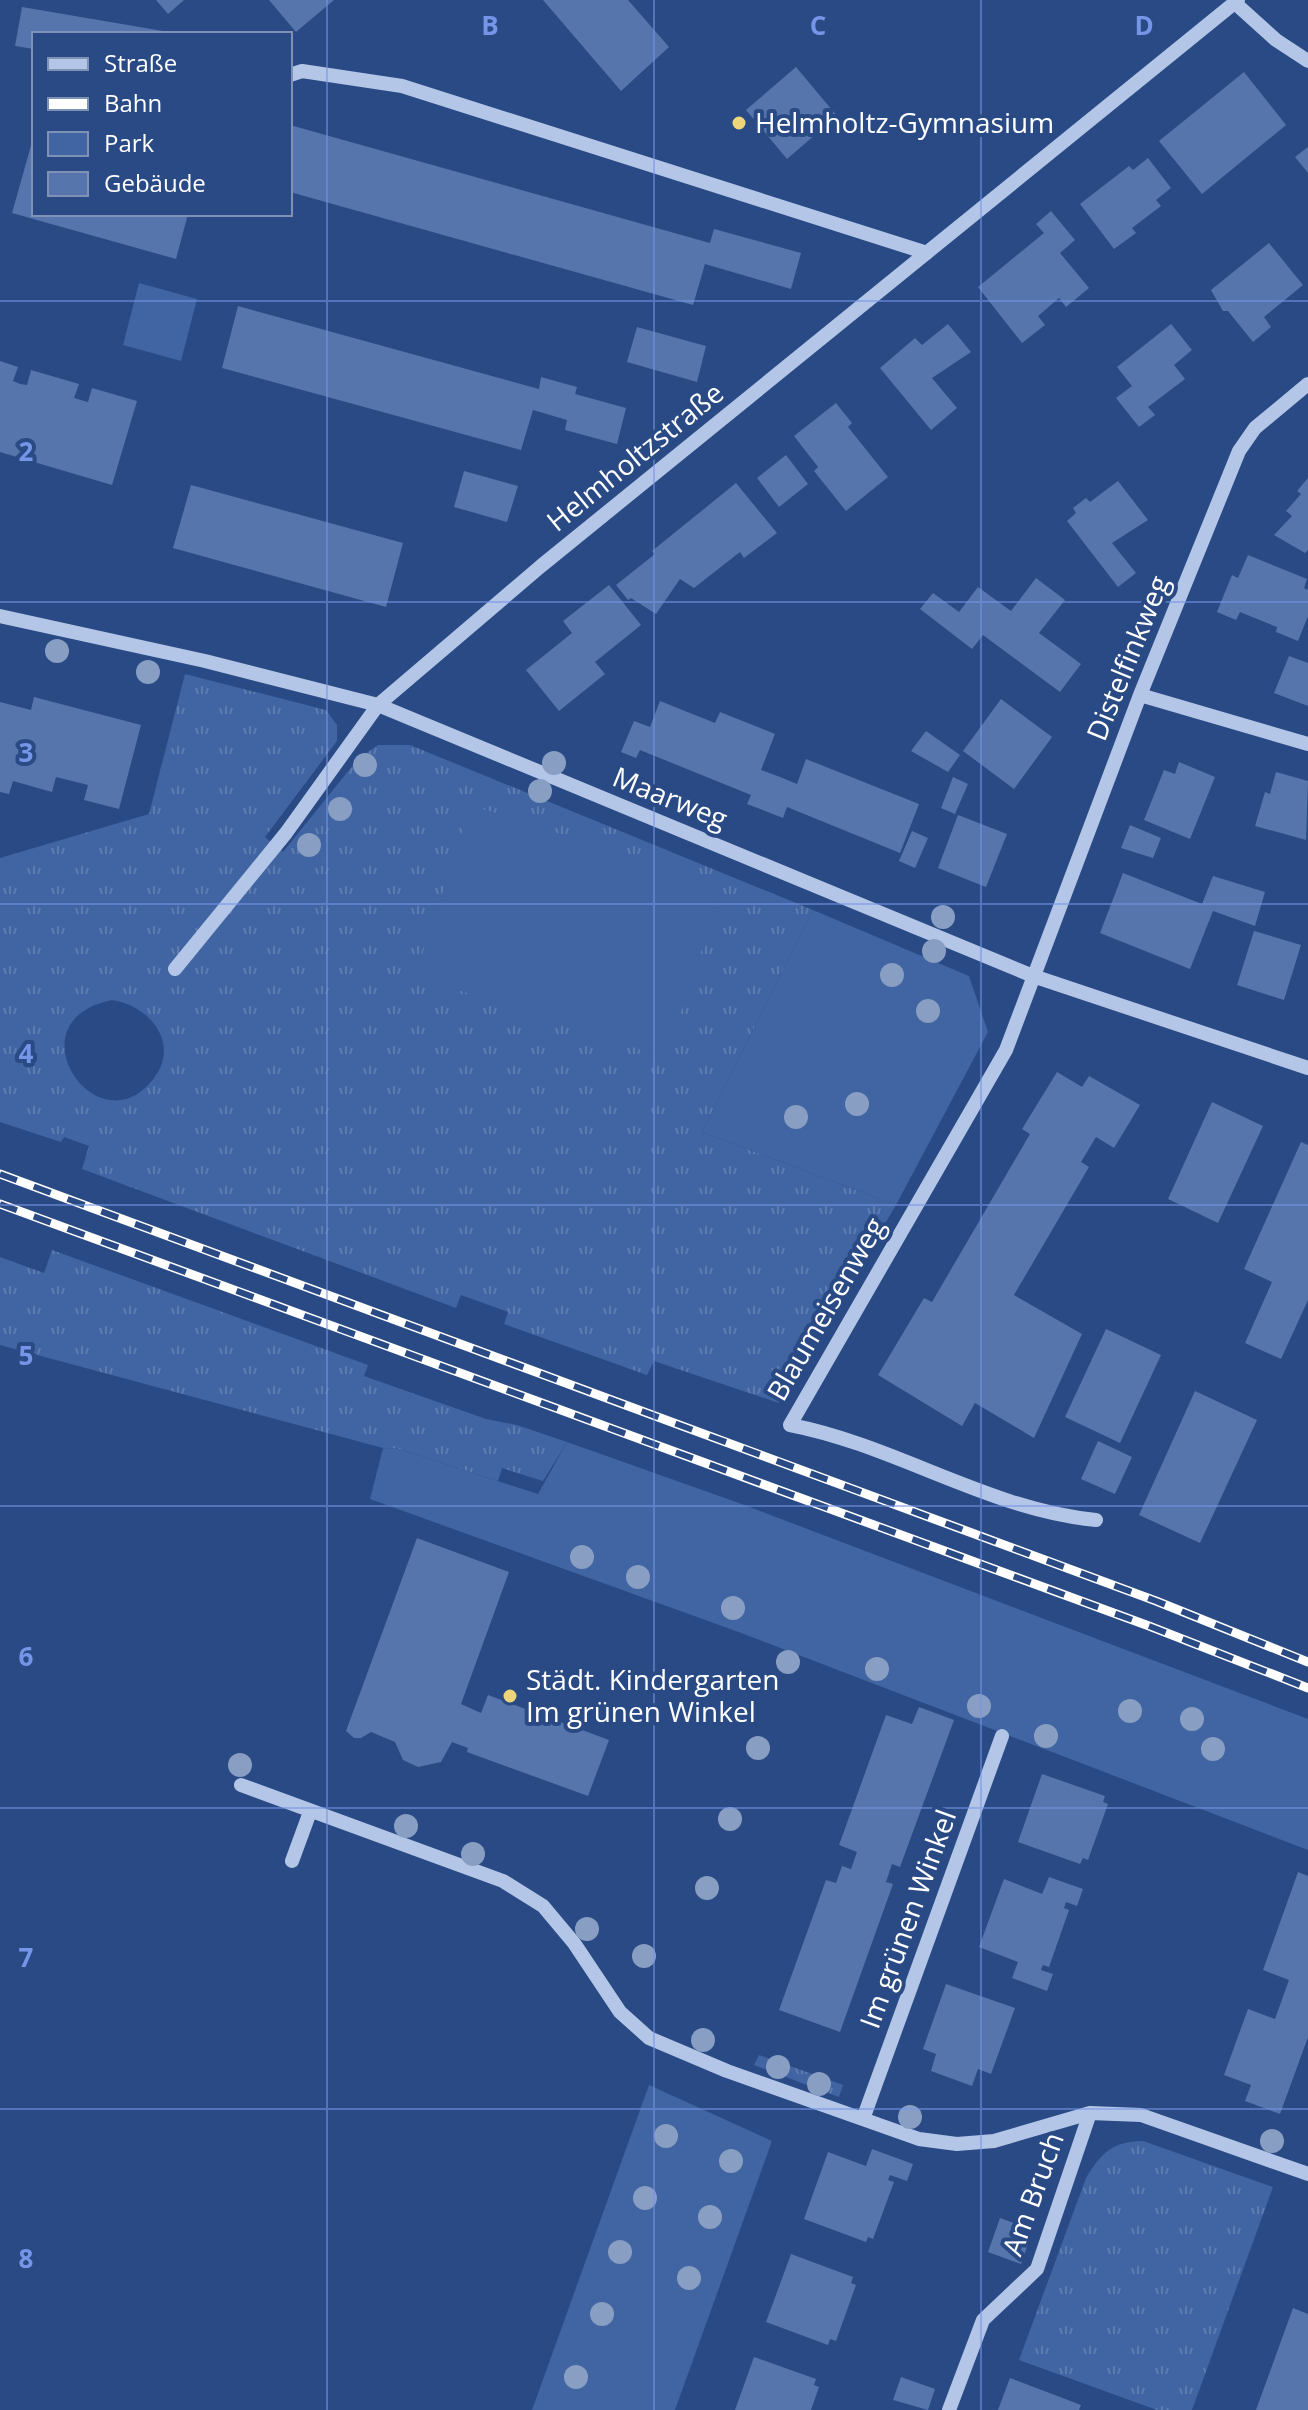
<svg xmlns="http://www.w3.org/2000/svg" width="1308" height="2410" font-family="'Open Sans',sans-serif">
<defs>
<pattern id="grass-tufts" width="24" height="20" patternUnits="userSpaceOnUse" patternTransform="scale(2)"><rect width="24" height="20" fill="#4165a2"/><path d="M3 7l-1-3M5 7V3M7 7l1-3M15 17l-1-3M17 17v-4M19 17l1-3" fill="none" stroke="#5e7cb0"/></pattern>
</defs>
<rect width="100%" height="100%" fill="#294a84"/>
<path fill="url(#grass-tufts)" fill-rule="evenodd" d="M185 674 326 710 337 725V741L265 837 283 852 358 759 378 745H410L813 910 702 1132 896 1205 779 1403 654 1361 647 1375 504 1324 508 1312 461 1295 456 1308 82 1169 89 1146 64 1137 61 1142 0 1122V858L149 814ZM112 1000C148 1005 181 1042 154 1078 99 1152 8 1021 112 1000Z
M52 1250 368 1365 364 1376 486 1419 517 1425 567 1442 543 1481 502 1468 498 1481 399 1449 383 1448 0 1345V1257L44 1273Z
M759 2055 843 2085 839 2097 754 2065Z
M1143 2141 1273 2187 1192 2410H1157L1019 2360 1086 2178C1102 2152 1112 2142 1143 2141Z"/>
<path fill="#4165a2" d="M139 283 197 299 181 361 123 345Z
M471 805 722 887 666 1058 415 976Z
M813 910 969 976 988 1032 896 1205 702 1132Z
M567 1442 739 1503 1308 1719V1850L744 1634 370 1499 383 1448 399 1449 538 1494Z
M649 2085 772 2141 675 2410H532Z"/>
<path fill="#5675ad" d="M156 0H184L168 14Z
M269 0H334L296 32Z
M543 0H628L669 47 621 91Z
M22 7 169 32V34H34V49L15 46Z
M796 67 837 116 787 159 746 110Z
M1244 72 1286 125 1202 194 1159 141Z
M290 125 710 243 714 229 801 253 791 289 705 264 693 305 290 192Z
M34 135V214H188L176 259 12 213Z
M1308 147V173L1295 157Z
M1148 158 1171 188 1156 200 1161 206 1132 228 1136 233 1114 249 1080 204 1129 166 1133 170Z
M1051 211 1075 240 1060 253 1089 288 1066 307 1059 298 1038 316 1045 325 1022 343 978 287 1044 233 1036 224Z
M1269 243 1303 285 1264 317 1271 327 1253 342 1228 311H1223L1211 290Z
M238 306 539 389 541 377 577 387 575 394 626 408 617 444 565 430 567 420 533 410 521 450 222 368Z
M948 324 971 352 932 378 957 408 931 430 880 368 915 338 922 345Z
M1171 324 1192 350 1174 365 1185 379 1148 407 1155 415 1139 427 1116 398 1132 386 1117 367Z
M637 327 706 346 697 382 627 362Z
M0 361 18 367 13 381 20 384 27 385 31 370 79 384 74 398 88 402 92 388 137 401 112 485 0 452Z
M836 403 852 423 848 427 888 477 846 511 814 471 818 467 794 436Z
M786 455 808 484 779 507 757 478Z
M464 471 518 486 507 522 454 507Z
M1308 478V550L1305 553 1274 535 1292 516 1286 511 1301 494 1297 491Z
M1118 481 1148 520 1112 543 1136 573 1118 587 1067 521 1076 513 1073 508 1086 498 1090 502Z
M736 483 777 533 744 558 740 552 694 588 680 579 656 614 631 598 628 600 616 585 655 554 652 551Z
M191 485 403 543 386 607 173 548Z
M1248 555 1307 579 1304 588 1308 590V616L1298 641 1276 632 1277 627 1240 612 1236 620 1217 612 1232 575 1238 578Z
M1036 578 1065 600 1039 633 1081 664 1060 692 983 635 972 649 920 609 933 593 959 612 978 587 1011 611Z
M609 585 641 625 595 662 605 674 559 711 526 670 572 633 563 621Z
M1289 656 1308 663V706L1274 693Z
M34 697 141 725 119 809 84 800 88 785 56 777 52 792 13 781 9 794 0 792V702L31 710Z
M1001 699 1052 737 1014 789 963 751Z
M660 701 715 723 720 712 775 734 761 770 780 777 797 784 806 759 919 804 900 853 787 807 783 818 747 804 751 795 640 750 636 758 621 752 634 721 650 727Z
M926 731 960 755 948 772 911 751Z
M1179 762 1215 777 1190 839 1144 820 1164 770 1175 774Z
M1276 772 1308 781 1306 840 1255 826 1265 792 1270 794Z
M953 777 968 784 955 814 941 808Z
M958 815 1007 834 986 887 938 868Z
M1130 825 1161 838 1153 858 1121 848Z
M912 831 928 838 915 868 899 861Z
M1123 873 1202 904 1213 876 1265 892 1255 926 1213 911 1190 969 1100 933Z
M1254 931 1301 945 1284 1000 1237 985Z
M1057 1072 1082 1087 1089 1076 1140 1105 1114 1148 1096 1137 1081 1162 1089 1167 1014 1295 1082 1334 1034 1438 975 1403 962 1426 878 1375 924 1298 932 1302 1030 1134 1022 1129Z
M1212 1102 1263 1126 1218 1223 1168 1199Z
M1301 1142 1308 1145V1300L1281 1359 1245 1343 1272 1282 1244 1269Z
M1106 1329 1161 1355 1120 1443 1065 1417Z
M1195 1391 1257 1420 1200 1543 1139 1515Z
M1098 1441 1132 1457 1115 1494 1081 1479Z
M417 1538 509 1572 461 1704 481 1713 488 1695 609 1740 588 1796 467 1752 468 1748 452 1742 441 1762 418 1767 403 1760 395 1742 371 1732 361 1738H354L346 1731Z
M919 1707 954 1720 900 1867 892 1864 886 1882 893 1884 840 2032 779 2010 826 1880 836 1883 842 1866 851 1869 857 1852 839 1845 886 1715 912 1724Z
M1042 1774 1105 1796 1103 1802 1108 1804 1088 1860 1083 1858 1080 1864 1018 1842Z
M1298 1872 1308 1876V2037L1280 2114 1245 2101 1251 2085 1224 2075 1248 2009 1275 2019 1289 1980 1263 1970Z
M1049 1877 1083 1889 1077 1906 1066 1902 1064 1908 1069 1910 1049 1967 1043 1965 1041 1970 1053 1974 1047 1991 1012 1978 1018 1962 979 1947 1004 1879 1042 1894Z
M946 1984 1015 2008 991 2074 978 2069 972 2086 931 2071 936 2054 923 2049Z
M872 2149 913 2164 907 2181 890 2175 888 2180 894 2182 873 2239 868 2237 866 2242 804 2219 828 2152 866 2166Z
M1000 2218 1033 2230 1021 2264 988 2252Z
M791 2254 853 2277 851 2283 856 2285 836 2341 830 2339 828 2345 766 2322Z
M1293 2308 1308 2314V2410H1256Z
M754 2357 816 2379 814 2385 819 2387 811 2410H735Z
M901 2377 935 2389 928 2410 893 2400Z
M1010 2378 1081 2405 1079 2410H998Z"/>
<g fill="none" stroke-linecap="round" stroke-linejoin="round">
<path stroke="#b3c6e7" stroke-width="14" d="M1235 3 1276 40 1308 61
M290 75 302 71 402 86 927 253
M0 616 205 661 378 705 1033 976 1308 1068
M1140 695 1308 744
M175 969 286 833 378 705 541 566 1238 0
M1096 1520C989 1510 895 1445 790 1425L1006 1050 1140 695 1239 451 1255 428 1308 384
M241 1785 503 1881 543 1906 574 1943 620 2012 649 2038 727 2071 919 2139 957 2144 994 2141 1090 2113 1141 2115 1308 2174
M292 1861 310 1812
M863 2119 1002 1736
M949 2410 983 2320 1037 2269 1090 2113"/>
<defs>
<path id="rail" d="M0 1174 1156 1601 1308 1662
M0 1204 1149 1626 1308 1688"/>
</defs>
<use href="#rail" stroke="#fff" stroke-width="9"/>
<use href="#rail" stroke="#294a84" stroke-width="6" stroke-dasharray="18" stroke-linecap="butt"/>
</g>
<g fill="#889ec3">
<circle cx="57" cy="651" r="12"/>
<circle cx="148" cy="672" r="12"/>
<circle cx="554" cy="763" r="12"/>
<circle cx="365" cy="765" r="12"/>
<circle cx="540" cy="791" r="12"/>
<circle cx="340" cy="809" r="12"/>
<circle cx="309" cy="845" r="12"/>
<circle cx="943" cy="917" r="12"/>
<circle cx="934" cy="951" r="12"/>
<circle cx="892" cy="975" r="12"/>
<circle cx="928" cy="1011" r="12"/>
<circle cx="857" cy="1104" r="12"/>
<circle cx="796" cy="1117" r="12"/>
<circle cx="582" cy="1557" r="12"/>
<circle cx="638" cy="1577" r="12"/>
<circle cx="733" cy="1608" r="12"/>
<circle cx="788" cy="1662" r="12"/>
<circle cx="877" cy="1669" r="12"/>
<circle cx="979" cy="1706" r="12"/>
<circle cx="1130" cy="1711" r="12"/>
<circle cx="1192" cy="1719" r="12"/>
<circle cx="1046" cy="1736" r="12"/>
<circle cx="758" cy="1748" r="12"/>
<circle cx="1213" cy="1749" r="12"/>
<circle cx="240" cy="1765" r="12"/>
<circle cx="730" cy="1819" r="12"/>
<circle cx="406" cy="1826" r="12"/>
<circle cx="473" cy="1854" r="12"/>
<circle cx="707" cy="1888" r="12"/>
<circle cx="587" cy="1929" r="12"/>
<circle cx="644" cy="1956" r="12"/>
<circle cx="703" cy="2040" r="12"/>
<circle cx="778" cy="2067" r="12"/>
<circle cx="819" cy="2084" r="12"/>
<circle cx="910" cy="2117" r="12"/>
<circle cx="666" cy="2136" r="12"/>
<circle cx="1272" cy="2141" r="12"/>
<circle cx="731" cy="2161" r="12"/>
<circle cx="645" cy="2198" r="12"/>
<circle cx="710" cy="2217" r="12"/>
<circle cx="620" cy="2252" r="12"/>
<circle cx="689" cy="2278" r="12"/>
<circle cx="602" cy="2314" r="12"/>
<circle cx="576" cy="2377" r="12"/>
</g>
<path fill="none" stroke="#7795e8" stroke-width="2" stroke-opacity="0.55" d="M327 0V2410M654 0V2410M981 0V2410M0 301H1308M0 602H1308M0 904H1308M0 1205H1308M0 1506H1308M0 1808H1308M0 2109H1308"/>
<g fill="#eed57a" stroke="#294a84" stroke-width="3">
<circle cx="739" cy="123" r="8"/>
<circle cx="510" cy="1696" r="8"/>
</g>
<g text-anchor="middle" stroke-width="8" stroke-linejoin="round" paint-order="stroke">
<g font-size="28" fill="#fff" stroke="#294a84" text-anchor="start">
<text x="755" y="133">Helmholtz-Gymnasium</text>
<text x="526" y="1690">Städt. Kindergarten<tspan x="526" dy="32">Im grünen Winkel</tspan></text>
</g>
<g font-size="28" fill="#fff" stroke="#294a84">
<text transform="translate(635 457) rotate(-39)" y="10">Helmholtzstraße</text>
<text transform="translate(1128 658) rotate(-68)" y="10">Distelfinkweg</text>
<text transform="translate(670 798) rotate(22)" y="10">Maarweg</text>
<text transform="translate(826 1309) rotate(-60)" y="10">Blaumeisenweg</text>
<text transform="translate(908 1919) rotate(-70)" y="10">Im grünen Winkel</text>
<text transform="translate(1033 2194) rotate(-70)" y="10">Am Bruch</text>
</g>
</g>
<g font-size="26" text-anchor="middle" font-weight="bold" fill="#7795e8" stroke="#294a84" stroke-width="8" stroke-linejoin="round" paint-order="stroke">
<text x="490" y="35">B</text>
<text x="818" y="35">C</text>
<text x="1144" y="35">D</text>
<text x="26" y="461">2</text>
<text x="26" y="762">3</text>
<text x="26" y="1063">4</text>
<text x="26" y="1365">5</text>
<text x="26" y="1666">6</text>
<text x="26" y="1967">7</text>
<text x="26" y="2268">8</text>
</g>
<rect x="32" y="32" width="260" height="184" fill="#294a84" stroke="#7f92b5" stroke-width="2"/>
<rect x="48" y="58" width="40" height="12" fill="#b3c6e7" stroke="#7f92b5" stroke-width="2"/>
<text x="104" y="72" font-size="24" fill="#ffffff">Straße</text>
<rect x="48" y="98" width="40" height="12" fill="#ffffff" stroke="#7f92b5" stroke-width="2"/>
<text x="104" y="112" font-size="24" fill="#ffffff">Bahn</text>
<rect x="48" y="132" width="40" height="24" fill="#4165a2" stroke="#7f92b5" stroke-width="2"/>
<text x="104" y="152" font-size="24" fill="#ffffff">Park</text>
<rect x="48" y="172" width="40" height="24" fill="#5675ad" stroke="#7f92b5" stroke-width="2"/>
<text x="104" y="192" font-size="24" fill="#ffffff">Gebäude</text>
</svg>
